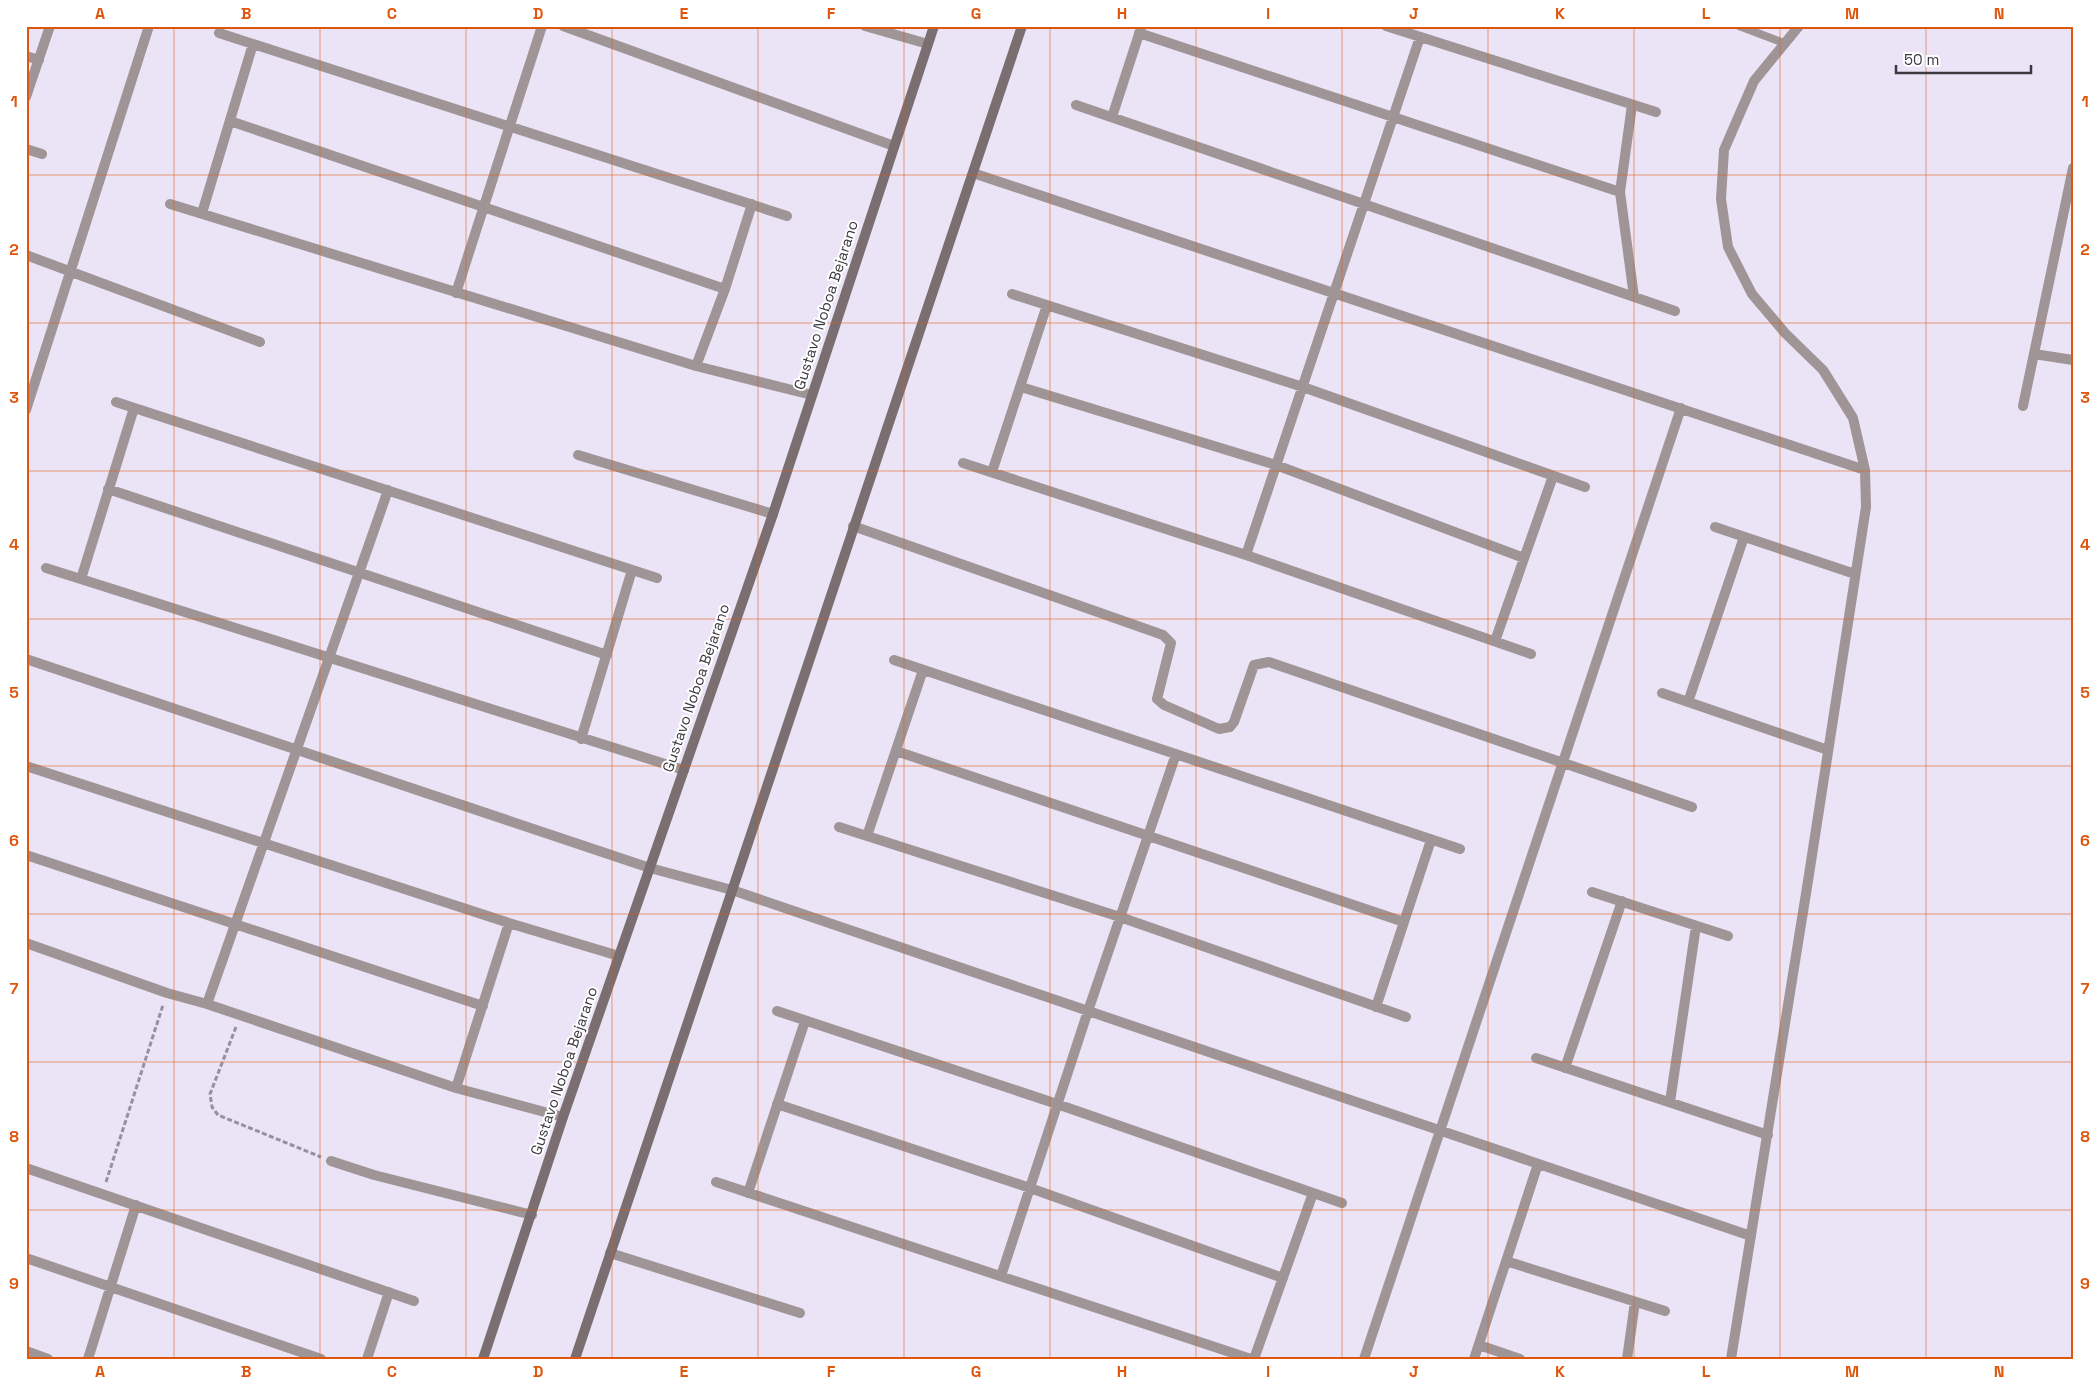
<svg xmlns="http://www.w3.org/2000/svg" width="2099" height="1385" font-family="'Space Grotesk',sans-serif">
<rect width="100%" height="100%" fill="#eae4f6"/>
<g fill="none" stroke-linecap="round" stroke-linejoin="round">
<path stroke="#95919e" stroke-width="3" stroke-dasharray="5 2.5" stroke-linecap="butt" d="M236 1027 210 1094 212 1107 218 1115 321 1157
M106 1182 163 1005"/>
<path stroke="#9f9596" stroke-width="8" d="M1739 26 1784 43"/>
<path stroke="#9f9596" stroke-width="10" d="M563 26 894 146
M865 26 928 44
M1386 26 1656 112
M219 33 787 216
M1139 33 1620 192
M26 56 39 60
M26 97 50 26
M1076 105 1675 311
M1632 105 1620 192 1634 297
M1112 117 1141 28
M230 121 725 289
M26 149 42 154
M973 173 1865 470
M170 204 696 366 812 395
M202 213 253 44
M26 255 260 342
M456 293 542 26
M1012 294 1303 387 1585 487
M2034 354 2073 360
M696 366 725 289 752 204
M1021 387 1276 465 1524 558
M116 402 657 578
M2023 406 2073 168
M26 410 149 26
M578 455 773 514
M963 463 1246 555 1531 654
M992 472 1047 305
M108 489 607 655
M853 526 1163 635 1171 643 1157 699 1164 705 1219 729 1230 727 1234 722 1254 665 1269 662 1692 807
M1715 527 1855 574
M1246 555 1420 37
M46 568 684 770
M81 579 134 408
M1495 641 1553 476
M26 659 650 868 732 890 1751 1236
M894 660 1460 849
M1662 693 1828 750
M1688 702 1744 537
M581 739 632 570
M896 751 1404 922
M26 766 509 923 619 956
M839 827 1120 917 1406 1017
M867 836 923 670
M26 855 483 1006
M1592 892 1728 936
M26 943 167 993 207 1004 456 1088 563 1117
M207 1004C267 833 329 662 388 490
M1376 1007 1431 840
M777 1011 1057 1104 1342 1203
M1536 1058 1768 1135
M1565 1068 1622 901
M456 1088 509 923
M1670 1102 1696 926
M777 1104 1030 1188 1283 1278
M331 1161 374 1175 532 1215
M26 1168 414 1301
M716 1182 1251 1359
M748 1193 805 1021
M610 1253 800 1313
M26 1258 321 1359
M1506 1261 1665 1311
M1001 1276 1088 1011 1176 754
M1479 1345 1520 1359
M26 1351 48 1359
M88 1359 136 1205
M367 1359 389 1292
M1254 1359 1313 1193
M1364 1359 1681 408
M1474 1359 1538 1164
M1627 1359 1635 1302
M1731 1359 1808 881 1866 507 1865 470 1853 418 1823 370 1785 333 1752 294 1728 247 1721 199 1724 150 1754 81 1799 26"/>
<path stroke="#7b6e70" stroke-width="10" d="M483 1359 563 1117 773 514 934 26
M575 1359 1022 26"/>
</g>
<path fill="none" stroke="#df570f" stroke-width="1" stroke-opacity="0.55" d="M174 26V1359M320 26V1359M466 26V1359M612 26V1359M758 26V1359M904 26V1359M1050 26V1359M1196 26V1359M1342 26V1359M1488 26V1359M1634 26V1359M1780 26V1359M1926 26V1359M26 175H2073M26 323H2073M26 471H2073M26 619H2073M26 766H2073M26 914H2073M26 1062H2073M26 1210H2073"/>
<g text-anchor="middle" stroke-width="4" stroke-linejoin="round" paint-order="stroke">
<g font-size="15" fill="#3b3940" stroke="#fff">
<text transform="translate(826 305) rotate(-72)" y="5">Gustavo Noboa Bejarano</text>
<text transform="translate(696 688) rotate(-71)" y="5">Gustavo Noboa Bejarano</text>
<text transform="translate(564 1071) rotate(-71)" y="5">Gustavo Noboa Bejarano</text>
</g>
</g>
<rect width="2099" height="1385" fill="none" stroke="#ffffff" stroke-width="55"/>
<path d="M1896 65v8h135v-8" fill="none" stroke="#3b3940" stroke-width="2.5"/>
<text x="1904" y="65" font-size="15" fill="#3b3940" stroke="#ffffff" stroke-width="4" paint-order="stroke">50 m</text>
<rect x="28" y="28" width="2044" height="1330" fill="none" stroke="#df570f" stroke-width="2"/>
<g font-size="16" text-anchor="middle" font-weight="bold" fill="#df570f">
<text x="100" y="19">A</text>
<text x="246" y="19">B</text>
<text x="392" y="19">C</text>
<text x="538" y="19">D</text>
<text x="684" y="19">E</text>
<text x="831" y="19">F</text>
<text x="976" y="19">G</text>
<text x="1122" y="19">H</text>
<text x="1268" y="19">I</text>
<text x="1414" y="19">J</text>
<text x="1560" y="19">K</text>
<text x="1706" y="19">L</text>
<text x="1852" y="19">M</text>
<text x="1999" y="19">N</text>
<text x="14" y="107">1</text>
<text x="2085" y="107">1</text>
<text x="14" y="255">2</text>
<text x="2085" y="255">2</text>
<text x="14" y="403">3</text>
<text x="2085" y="403">3</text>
<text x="14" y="550">4</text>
<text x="2085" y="550">4</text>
<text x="14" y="698">5</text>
<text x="2085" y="698">5</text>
<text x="14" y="846">6</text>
<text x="2085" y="846">6</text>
<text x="14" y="994">7</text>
<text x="2085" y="994">7</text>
<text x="14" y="1142">8</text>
<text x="2085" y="1142">8</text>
<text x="14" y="1289">9</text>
<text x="2085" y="1289">9</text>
<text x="100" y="1377">A</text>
<text x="246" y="1377">B</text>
<text x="392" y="1377">C</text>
<text x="538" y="1377">D</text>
<text x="684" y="1377">E</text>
<text x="831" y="1377">F</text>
<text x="976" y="1377">G</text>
<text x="1122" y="1377">H</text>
<text x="1268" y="1377">I</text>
<text x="1414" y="1377">J</text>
<text x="1560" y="1377">K</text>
<text x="1706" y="1377">L</text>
<text x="1852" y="1377">M</text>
<text x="1999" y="1377">N</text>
</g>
</svg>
